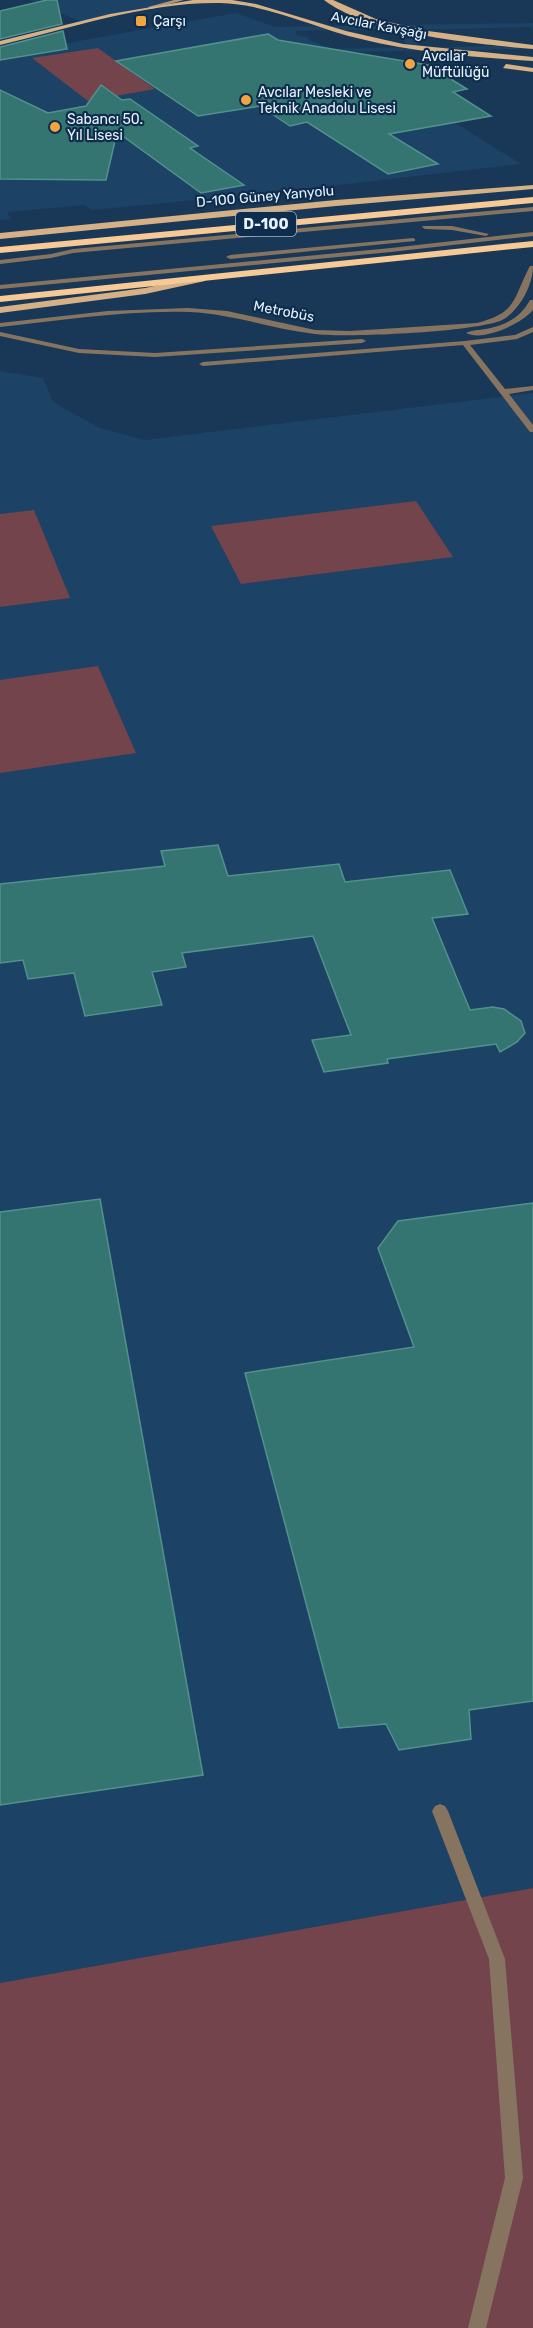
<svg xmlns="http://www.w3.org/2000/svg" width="533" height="2328" font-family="Rubik,sans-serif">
<rect width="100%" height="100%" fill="#193857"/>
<path fill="#1c4266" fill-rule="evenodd" d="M30 0H178L84 23Z
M236 13 275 27 533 23V31L531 27 414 30 419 48 533 45V49L342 52 521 164 269 193 92 210 84 205 7 212 11 219 0 220V55ZM400 29 406 47 332 49 309 40 308 37 296 35 295 31Z
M0 371 43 378 53 402 100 428 145 440 533 393V1888L0 1983Z"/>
<path fill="#73444b" d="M98 48 155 89 88 101 32 58Z
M416 501 453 557 241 584 211 526Z
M34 510 70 598 0 607V514Z
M98 666 136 753 0 773V680Z
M533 1888V2328H0V1983Z"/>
<path fill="#347571" stroke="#52928e" stroke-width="1.5" d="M47 0H57L62 24 0 39V11Z
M63 31 67 49 0 60V47Z
M268 34 278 40 428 65 467 89 453 92 491 116 389 134 438 164 388 174 307 122 290 126 260 106 198 116 116 61Z
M101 85 122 100 130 99 198 146 190 148 244 185 201 193 117 132 106 180 0 179V90L48 113 86 106Z
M218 845 228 876 339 864 345 882 450 870 468 914 432 918 470 1010 493 1007 504 1009 521 1021 525 1033 517 1042 500 1052 496 1044 387 1059 388 1063 324 1072 312 1040 351 1035 313 936 182 953 186 967 152 972 162 1005 85 1016 74 973 28 979 23 960 0 963V884L165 866 161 851Z
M100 1199 203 1775 0 1805V1212Z
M533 1203V1701L469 1710 471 1739 399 1750 386 1724 339 1728 245 1373 414 1347 378 1248 398 1221Z"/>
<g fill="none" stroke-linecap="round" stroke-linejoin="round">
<path fill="#877460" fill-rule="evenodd" d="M533 207V211L73 253 51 258 0 264V260L51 254 73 249Z
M423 226H452L489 234 486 236 452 230 425 229 422 227Z
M533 232V236L391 252 0 289V285L391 248Z
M413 238 415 239V241L230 259 226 257 230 255Z
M530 266H533C533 285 520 309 504 319 483 332 343 338 315 334 272 329 233 314 190 312 127 310 63 320 0 327V323L108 311 188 308 227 311 315 330 350 331 477 323C518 312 512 300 530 266Z
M530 300H533V310C521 324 483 342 466 333 472 330 479 330 486 329 506 325 520 318 530 300Z
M0 332 79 349 155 353 362 339 366 341 362 343 155 357 79 353 0 336Z"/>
<path fill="#877460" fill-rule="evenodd" d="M533 327V332L517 339 470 345 505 389 533 386V390L509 394 533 425V432H530L463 345 203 366 199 364 203 362 465 341 515 335Z
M440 1804 445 1806 448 1811 505 1959 523 2178 486 2328H468L505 2178 489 1959 432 1811 435 1806Z"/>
<path fill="#b49776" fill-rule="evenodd" d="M174 0H184L151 9 148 7Z"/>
<path fill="#d6b186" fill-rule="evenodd" d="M193 0H232L256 4 346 31 403 44 533 57V61C475 57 417 53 361 39 314 28 268 4 220 3 146 2 71 28 0 45V41L110 14Z
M324 0H333L376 19 428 31 533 45V49C477 44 368 34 324 0Z
M506 64 533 68V72L503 68Z
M533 185V189L336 206 0 239V233L336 200Z
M202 276 205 277V281L145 294 0 313V307L145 288Z"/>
<path fill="#f6c995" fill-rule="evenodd" d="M533 197V203L0 253V247Z
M533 241V247L0 302V296Z"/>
</g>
<g fill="#f1a540" stroke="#0e2d4c" stroke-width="2">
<rect x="135" y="15" width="12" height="12" rx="3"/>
<circle cx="410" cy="64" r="6"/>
<circle cx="246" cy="100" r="6"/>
<circle cx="55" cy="127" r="6"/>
</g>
<g text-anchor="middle" stroke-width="4.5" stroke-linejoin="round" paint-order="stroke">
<g font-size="14" fill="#e7f2fe" stroke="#0e2d4c" text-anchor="start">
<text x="153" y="26">Çarşı</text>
<text x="422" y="61">Avcılar<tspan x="422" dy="16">Müftülüğü</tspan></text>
<text x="258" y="97">Avcılar Mesleki ve<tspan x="258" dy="16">Teknik Anadolu Lisesi</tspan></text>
<text x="67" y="124">Sabancı 50.<tspan x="67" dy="16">Yıl Lisesi</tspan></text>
</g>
<g font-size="14" fill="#e7f2fe" stroke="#0e2d4c">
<text transform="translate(379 25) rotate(11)" y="5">Avcılar Kavşağı</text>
<text transform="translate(265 196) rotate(-5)" y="5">D-100 Güney Yanyolu</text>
<text transform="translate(284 311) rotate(11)" y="5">Metrobüs</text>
</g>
<rect fill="#0e2d4c" stroke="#a6b7c9" stroke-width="1.5" x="236" y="212" width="60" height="24" rx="4.5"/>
<g font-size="15" font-weight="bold" fill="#e7f2fe">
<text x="266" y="229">D-100</text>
</g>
</g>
</svg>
